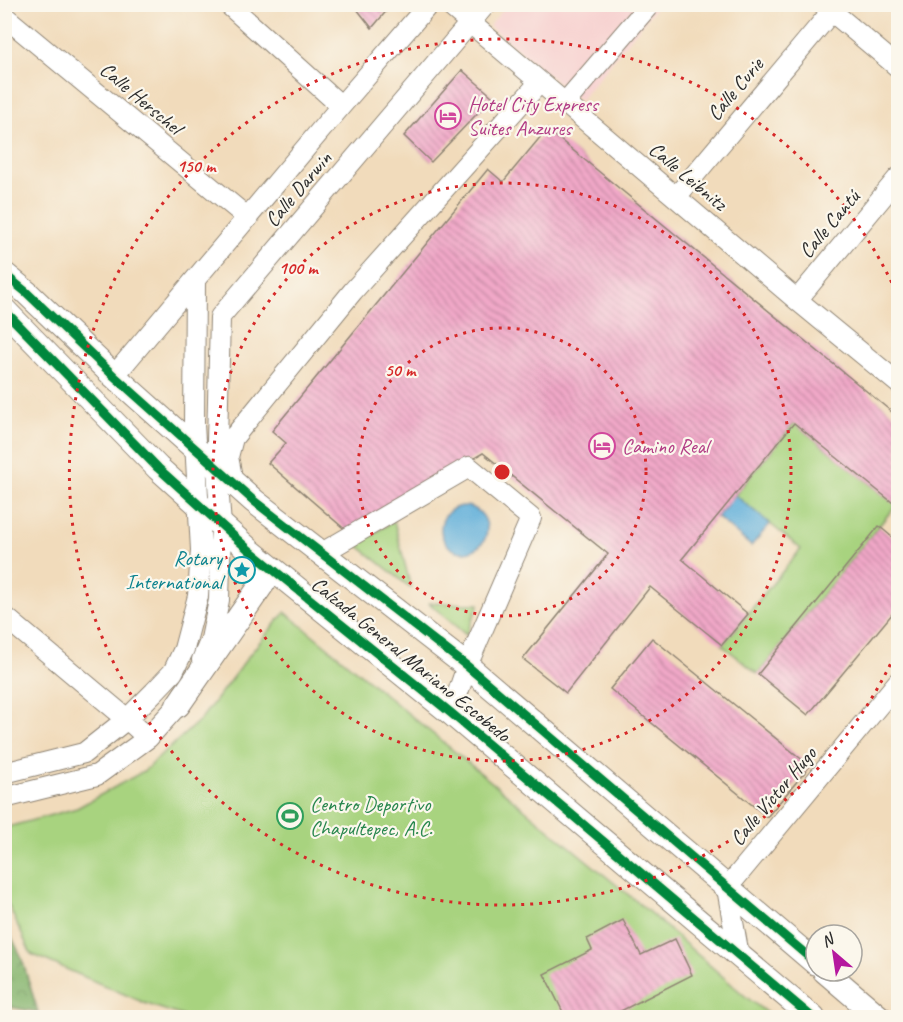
<svg xmlns="http://www.w3.org/2000/svg" width="903" height="1022" font-family="Caveat,sans-serif">
<defs>
<pattern id="forest-crowns" width="20" height="18" patternUnits="userSpaceOnUse" patternTransform="scale(1.5)"><rect width="20" height="18" fill="#86b56e"/><path d="M2 6a3 3 0 1 1 6 0M12 15a3 3 0 1 1 6 0" fill="none" stroke="#6e935b"/></pattern>
<pattern id="building-back-hatch" width="6" height="6" patternUnits="userSpaceOnUse" patternTransform="scale(1.5)"><rect width="6" height="6" fill="#f1a8c8"/><path d="M-1 5l2 2M0 0l6 6M5-1l2 2" fill="none" stroke="#c389a3"/></pattern>
</defs>
<rect width="100%" height="100%" fill="#fbf7ec"/>
<filter id="ink" filterUnits="userSpaceOnUse"><feTurbulence type="fractalNoise" baseFrequency=".0167" numOctaves="2"/><feDisplacementMap in="SourceGraphic" scale="12" xChannelSelector="R" yChannelSelector="G"/><feConvolveMatrix kernelMatrix="1 2 1 2 8 2 1 2 1" color-interpolation-filters="sRGB"/></filter>
<filter id="wash" filterUnits="userSpaceOnUse"><feTurbulence type="fractalNoise" baseFrequency=".008" numOctaves="4" result="noise"/><feDisplacementMap in="SourceGraphic" scale="24" xChannelSelector="R" yChannelSelector="G"/><feGaussianBlur stdDeviation="1.35" result="paint"/><feColorMatrix in="noise" values="0 0 0 0 0 0 0 0 0 0 0 0 0 0 0 0 0 1.4 0 .05"/><feComposite in="paint" operator="in"/></filter>
<g filter="url(#wash)">
<rect width="100%" height="100%" fill="#f1dbbb"/>
<path fill="#f7d0cf" d="M507 5H658L580 101 489 26Z"/>
<path fill="url(#forest-crowns)" stroke="#58704c" stroke-width="1.5" d="M4 922 21 956 38 1012 5 1006Z"/>
<path fill="#a8d37f" stroke="#6a7f55" stroke-width="1.5" d="M794 423 896 505 758 674 722 645 801 549 735 495Z
M394 521 411 588 356 544Z
M429 603 479 604 466 635Z
M285 612 642 906 745 996 772 1017H186L147 1004 31 954 5 898 4 828 77 808 144 771 201 719 254 649Z"/>
<path fill="#5faed9" stroke="#456c82" stroke-width="1.5" d="M735 495 770 524 751 546 717 517Z
M441 529a23 23 0 1 1 46 0a23 23 0 1 1-46 0Z"/>
<g id="blocks">
<path fill="url(#building-back-hatch)" d="M353 4H386L389 8 372 28Z
M462 70 493 97 431 162 404 136Z
M547 129 898 417V507L794 423 682 559 748 614 722 645 650 587 566 693 523 659 608 554 483 453 348 532 268 463 286 443 272 431 488 169 503 182Z
M879 526 898 542V607L808 715 758 674Z
M652 638 810 766 767 817 610 689Z
M623 920 641 955 675 939 692 975 607 1018H566L544 974 592 950 587 939Z"/>
</g>
</g>
<g filter="url(#ink)">
<use href="#blocks" fill-opacity="0" stroke="#8e8373" stroke-width="1.5"/>
<g fill="none" stroke-linecap="round" stroke-linejoin="round">
<defs>
<path id="minor" d="M228 4 341 106
M448 4 797 300 898 383
M823 4 898 67
M4 16 248 218
M564 104 650 4
M676 197 832 11
M797 300 898 178
M114 376 341 106 429 4
M231 472 228 457 233 438 353 291 539 83
M322 553 469 467 531 518 467 666 451 713
M4 616 127 719 148 738
M202 660 211 639 219 600 221 526 217 468V442L220 317 486 4
M4 773 84 753 127 719 154 692 173 672 184 649 198 596 201 550 194 424 195 281
M4 798 97 775 148 738 178 705 184 693
M739 956 727 888 898 682"/>
<path id="major" d="M4 274 26 292 114 376 254 501 467 666 816 963
M4 310 158 468 249 550 451 713 813 1018
M178 705 272 570
M825 971 880 1018"/>
</defs>
<use href="#minor" stroke="#8e8373" stroke-width="22"/>
<use href="#major" stroke="#8e8373" stroke-width="26"/>
<use href="#minor" stroke="#fff" stroke-width="20"/>
<use href="#major" stroke="#fff" stroke-width="24"/>
<defs>
<path id="cycleway" d="M4 274 26 292 114 376 254 501 467 666 816 963
M4 310 158 468 249 550 451 713 813 1018"/>
</defs>
<use href="#cycleway" stroke="#fbf7ec" stroke-width="13"/>
<use href="#cycleway" stroke="#00873e" stroke-width="9"/>
</g>
</g>
<g fill="none" stroke="#d62828" stroke-width="3" stroke-dasharray="3 6">
<circle cx="502" cy="472" r="144"/>
<circle cx="502" cy="472" r="289"/>
<path d="M898 648A433 433 0 1 1 898 296"/>
</g>
<defs>
<symbol id="hotel-ring" viewBox="-11 -11 22 22"><circle r="9.5" fill="#fbf7ec" stroke="#d1479c" stroke-width="1.5"/><path d="M-6-4.5h1.5V1H6V5H4.5V3h-9V5H-6ZM-4 0a1.8 1.8 0 1 1 3.6 0ZM.5 0V-2.5h3Q6-2.5 6 0Z" fill="#d1479c"/></symbol>
<symbol id="sight-ring" viewBox="-11 -11 22 22"><circle r="9.5" fill="#fbf7ec" stroke="#0f9aa8" stroke-width="1.5"/><path d="M0-6L1.8-2.2L6-1.7L2.9 1.2L3.7 5.4L0 3.3L-3.7 5.4L-2.9 1.2L-6-1.7L-1.8-2.2Z" fill="#0f9aa8"/></symbol>
<symbol id="stadium-ring" viewBox="-11 -11 22 22"><circle r="9.5" fill="#fbf7ec" stroke="#2e9e5b" stroke-width="1.5"/><path d="M0-5a6.5 5 0 1 0 0 10a6.5 5 0 1 0 0-10ZM-3.5-1.8h7v3.6h-7Z" fill="#2e9e5b"/></symbol>
</defs>
<g fill-rule="evenodd">
<use href="#hotel-ring" x="433" y="101" width="30" height="30"/>
<use href="#hotel-ring" x="587" y="431" width="30" height="30"/>
<use href="#sight-ring" x="227" y="555" width="30" height="30"/>
<use href="#stadium-ring" x="275" y="801" width="30" height="30"/>
</g>
<g text-anchor="middle" stroke-width="4.5" stroke-linejoin="round" paint-order="stroke">
<g font-size="21" fill="#2b2b2b" stroke="#fbf7ec">
<text transform="translate(735 89) rotate(-50)" y="7">Calle Curie</text>
<text transform="translate(141 98) rotate(40)" y="7">Calle Herschel</text>
<text transform="translate(688 176) rotate(40)" y="7">Calle Leibnitz</text>
<text transform="translate(298 189) rotate(-50)" y="7">Calle Darwin</text>
<text transform="translate(829 224) rotate(-50)" y="7">Calle Cantú</text>
<text transform="translate(411 659) rotate(39)" y="7">Calzada General Mariano Escobedo</text>
<text transform="translate(773 796) rotate(-50)" y="7">Calle Víctor Hugo</text>
</g>
<g font-size="21" fill="#b23c85" stroke="#fbf7ec" text-anchor="start">
<text x="468" y="111">Hotel City Express<tspan x="468" dy="24">Suites Anzures</tspan></text>
<text x="622" y="453">Camino Real</text>
</g>
<g font-size="21" fill="#0d838f" stroke="#fbf7ec" text-anchor="end">
<text x="222" y="565">Rotary<tspan x="222" dy="24">International</tspan></text>
</g>
<g font-size="21" fill="#27864d" stroke="#fbf7ec" text-anchor="start">
<text x="310" y="811">Centro Deportivo<tspan x="310" dy="24">Chapultepec, A.C.</tspan></text>
</g>
</g>
<circle cx="502" cy="472" r="9" fill="#d62828" stroke="#fbf7ec" stroke-width="3"/>
<g font-size="18" text-anchor="middle" font-weight="bold" fill="#d62828" stroke="#fbf7ec" stroke-width="4.5" stroke-linejoin="round" paint-order="stroke">
<text x="196" y="172">150 m</text>
<text x="298" y="274">100 m</text>
<text x="400" y="376">50 m</text>
</g>
<rect width="903" height="1022" fill="none" stroke="#fbf7ec" stroke-width="24"/>
<g transform="translate(834 953) rotate(331)"><circle r="28" fill="#fbf7ec" stroke="#a8a59f" stroke-width="1.5"/>
<path d="M0-4.5L10 22L0 15L-10 22Z" fill="#b5179e"/>
<text y="-9" font-size="16" font-weight="bold" text-anchor="middle" fill="#2b2b2b">N</text>
</g>
</svg>
